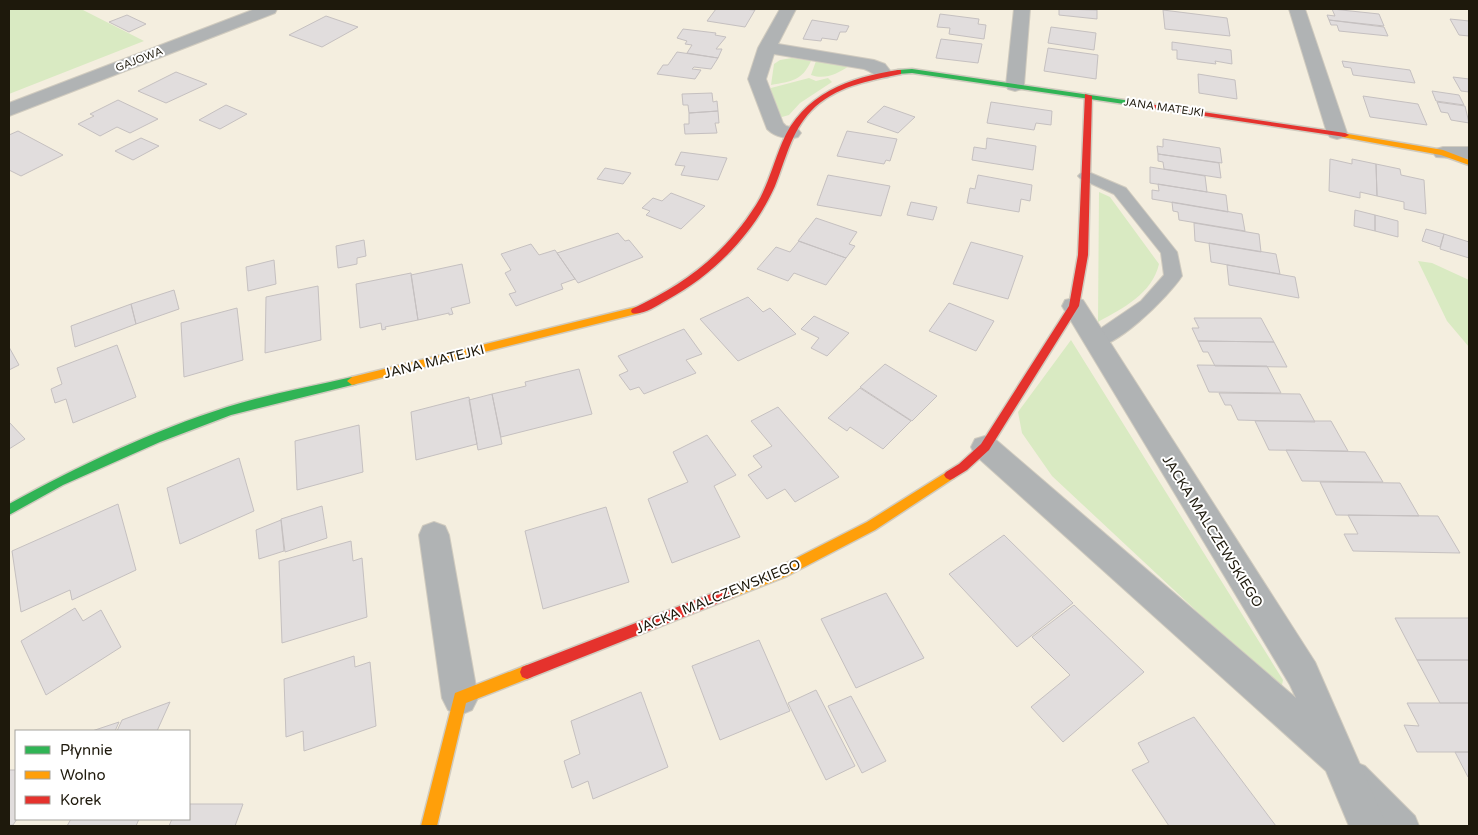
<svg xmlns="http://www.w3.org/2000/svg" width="1478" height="835" font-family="'Varela Round',sans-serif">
<rect width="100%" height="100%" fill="#f4eedf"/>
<path fill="#d9eac2" d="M9 9H81L144 41 9 94Z
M792 58 811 61C802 81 792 81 771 85L774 64 780 60Z
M816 61 849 66C837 74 825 80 811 75Z
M809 78 816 81 828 78 832 82 800 103 789 115 782 117 778 115 772 102 771 88Z
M1099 192 1110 197 1159 264C1152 294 1123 308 1098 322Z
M1418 261 1432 263 1469 280V347L1447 321Z
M1071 340 1283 680 1281 690 1052 476 1022 433 1018 412Z"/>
<path fill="#e1dddd" stroke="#c5c0c0" d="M716 9H743L755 10 745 27 707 21Z
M1059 9 1097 10V19L1059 15Z
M1332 9 1379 14 1384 26 1329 20 1327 15 1335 16Z
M1163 10 1227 18 1230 36 1165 29Z
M940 14 979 19 978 24 986 25 984 39 949 34 950 28 937 27Z
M127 15 146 24 129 32 109 22Z
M326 16 358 27 322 47 289 35Z
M1450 19 1469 21V36L1459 35Z
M812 20 849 26 846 32H840L837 40 822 38 821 41 803 39Z
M1329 20 1384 27 1388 36 1339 31 1337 25H1331Z
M1051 27 1096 33 1094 50 1048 43Z
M683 29 716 33 715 35 726 37 716 49H722L718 58 687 53 692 45 685 44 687 41 677 38Z
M941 39 982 44 978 63 936 58Z
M1172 42 1231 50 1232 64 1215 61 1216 64 1177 59V50H1172Z
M1048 48 1098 55 1096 79 1044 71Z
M677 52 718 58 711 69 694 67 692 69 701 70 695 79 657 74 663 65H668Z
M1342 61 1410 70 1415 83 1353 75 1351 68 1344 67Z
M176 72 207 84 166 103 138 91Z
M1198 74 1235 80 1237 99 1199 93Z
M1453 77 1469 79V92L1461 91Z
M1432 91 1459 95 1464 105 1436 101Z
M712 93 713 102 717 101 718 111 689 113 688 105H683L682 94Z
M1363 96 1418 104 1427 125 1370 117Z
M118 100 158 119 130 133 117 127 100 136 78 124 94 116 90 114Z
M991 102 1052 111 1051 125 1036 123 1034 130 987 123Z
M1437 102 1465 106 1469 123 1451 120 1448 113 1441 112Z
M226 105 247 114 220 129 199 120Z
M884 106 915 117 898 133 867 122Z
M718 111 719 123H715L717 133 685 134 684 124H689V113Z
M18 131 63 155 21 176 9 170V135Z
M847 131 897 139 890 161 886 160 884 164 837 156Z
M141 138 159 146 133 160 115 151Z
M987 138 1036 146 1033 170 972 160 974 147 986 149Z
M1163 139 1220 148 1222 163 1158 154 1157 146 1163 147Z
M681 152 727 158 718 180 681 175 685 166 675 165Z
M1158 154 1219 163 1221 178 1164 169 1163 162 1158 161Z
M1330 159 1352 164V159L1376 164 1377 196 1360 192V198L1329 191Z
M1376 164 1400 169 1401 175 1424 180 1426 214 1404 209V202L1377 196Z
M1150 167 1205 176 1207 192 1150 183Z
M605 168 631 173 623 184 597 179Z
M828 175 890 186 881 216 817 205Z
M978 175 1032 185 1030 201 1021 199 1019 212 967 203 970 188 975 189Z
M1158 184 1226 195 1228 212 1152 199V190L1159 191Z
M671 193 705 206 681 229 646 215 650 211 642 208 653 198 662 201Z
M911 202 937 207 933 220 907 215Z
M1172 202 1242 214 1245 231 1179 220 1178 212 1173 211Z
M1355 210 1375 215V231L1354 226Z
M1375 215 1398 221V237L1375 231Z
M816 218 857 232 849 244 855 246 846 258 798 241Z
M1194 223 1259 234 1261 252 1195 241Z
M1426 229 1444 234 1440 247 1422 241Z
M618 233 625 241 629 240 643 257 578 283 557 253Z
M1444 234 1469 242V258L1440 249Z
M364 240 366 256 357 258V264L338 268 336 246Z
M799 241 846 258 826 285 794 273 788 281 757 269 776 247 790 252Z
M971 242 1023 256 1008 299 953 284Z
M1209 243 1276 254 1280 274 1211 262Z
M531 244 539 255 555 250 575 279 561 284 563 289 516 306 509 294 516 292 505 273 511 270 501 254Z
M274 260 276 284 248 291 246 267Z
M462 264 470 303 451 308 453 314 449 315V313L418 320 411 275Z
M1227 265 1295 277 1299 298 1229 285Z
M411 273 418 320 385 327 386 329 382 330 381 323 360 328 356 284Z
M318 286 321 340 265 353 266 297Z
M174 290 179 309 136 324 131 304Z
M748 297 763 312 770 308 796 334 738 361 700 319Z
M949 303 994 321 976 351 929 331Z
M131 304 136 324 75 347 71 326Z
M237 308 243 360 184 377 181 323Z
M814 316 849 333 827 356 811 348 819 338 801 329Z
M1194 318H1261L1274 342 1198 341 1192 328H1199Z
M684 329 702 354 686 360 696 373 644 394 639 387 630 390 619 375 628 371 618 356Z
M1198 341 1274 342 1287 367 1215 366 1208 352H1203Z
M117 345 136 397 73 423 66 399 55 403 51 389 62 384 57 368Z
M9 347 19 365 9 370Z
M885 364 937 396 912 421 860 387Z
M1197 365 1267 366 1281 393 1209 392Z
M579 369 592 414 501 437 492 394 526 386 525 382Z
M860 388 911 421 883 449 850 427 847 431 828 418Z
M1219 393 1300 394 1315 422 1238 420 1231 405H1225Z
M492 394 502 444 478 450 469 400Z
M469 397 477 444 416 460 411 412Z
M778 407 839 477 795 502 785 489 767 499 748 475 762 467 753 456 772 446 751 421Z
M1255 421H1331L1348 451 1269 450Z
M9 422 25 439 9 449Z
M359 425 363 472 297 490 295 441Z
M707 435 736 475 714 486 740 537 672 563 648 499 688 482 673 452Z
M1286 450 1365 452 1383 482 1302 481Z
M239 458 254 511 180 544 167 488Z
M1320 482 1400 483 1419 516 1336 515Z
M118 504 136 570 72 600 70 590 21 612 12 551Z
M322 506 327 538 285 552 281 519Z
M606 507 629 582 543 609 525 531Z
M1348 515 1438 516 1460 553 1353 551 1344 534H1358Z
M281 520 284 551 259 559 256 530Z
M1004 535 1073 603 1017 647 949 574Z
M351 541 353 561 362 558 367 617 282 643 279 561Z
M886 593 924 658 856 688 821 619Z
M1074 605 1144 672 1063 742 1031 707 1070 675 1032 637Z
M75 608 83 621 101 610 121 647 46 695 21 641Z
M1395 618H1469V660H1417Z
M759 640 790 711 720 740 692 666Z
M354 656 355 667 370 662 376 726 304 751 303 731 286 737 284 679Z
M1417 660H1469V703H1440Z
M816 690 855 766 826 780 788 703Z
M641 692 668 767 593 799 588 781 572 788 564 761 580 754 571 721Z
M851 696 886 761 862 773 828 706Z
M170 702 157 731H117L122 720Z
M1407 703H1469V752H1417L1404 725 1419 726Z
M1194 717 1276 826H1169L1132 770 1149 762 1138 743Z
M119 722 115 731H92Z
M1455 752H1469V777H1468Z
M9 770H16L17 819 13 825H9Z
M189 804H243L235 826H169L172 819H189Z
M71 819H139L136 826H67Z"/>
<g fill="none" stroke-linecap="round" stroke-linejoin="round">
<defs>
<path id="lane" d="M1086 171 1126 188 1177 252 1182 276C1169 296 1112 354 1088 347L1086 342 1088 337 1141 301 1164 275 1161 253 1114 194 1081 179 1078 176 1081 173Z
M1355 762 1365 766 1415 816 1419 826H1386L1345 786 1341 776 1345 766Z"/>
<path id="street" d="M255 9H277L275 13 9 116V103Z
M780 9H796L778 44 874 60 885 64 892 73 889 77C878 80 875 73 864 69L774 54 766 79 783 123 786 126 798 129 801 133 798 137C788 140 775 137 767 129L748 79 758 48Z
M1014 9H1030L1024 85 1022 89 1015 91 1008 89 1006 85Z
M1289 9H1305L1347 133 1344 137 1337 139 1330 137 1327 133Z
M1443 147H1469V159L1436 157 1433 153 1436 149Z
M1074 298 1083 300 1315 662 1387 826H1349L1326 771 975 455 971 447 975 439 985 436 995 439 1296 698 1290 685 1062 306 1065 300Z
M434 522 445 526 449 535 478 698 472 710 460 715 448 710 442 698 419 535 423 526Z"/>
<path id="fast" d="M912 69 1138 102 1142 104 1138 106 912 73 898 74 894 72 898 70Z
M352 377 356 378 357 381 356 384 231 415 160 442 63 485 9 515V504C78 466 152 431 227 407 267 394 311 387 352 377Z"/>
<path id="slow" d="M1342 133 1443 150 1469 160V165L1441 155 1342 137Z
M636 307 641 311 640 313 352 385 347 381 352 377Z
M950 470 954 472 956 475 954 478 875 530 787 576 729 599 724 597 722 593 724 589 777 568 867 522Z
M527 665 532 667 534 672 532 677 466 703 437 826H421L455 693Z"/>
<path id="jam" d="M898 70H901V74C868 81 835 86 811 111 791 132 786 159 775 186 754 234 713 275 667 300 658 305 642 316 632 313L631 311 632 309C685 284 724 255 756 205 768 186 773 164 782 143 802 94 850 77 898 70Z
M1085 94 1092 96 1088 255 1079 306 989 450 967 470 954 478 950 480 946 478 944 475 946 472 959 464 981 444 1069 306 1078 255Z
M1135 102 1345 133 1349 135 1345 137 1138 106 1134 104Z
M729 587 734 589 736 593 734 597 527 679 522 677 520 672 522 667Z"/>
</defs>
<use href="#lane" stroke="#d0cbbf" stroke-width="2"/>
<use href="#street" stroke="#d0cbbf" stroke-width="2"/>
<use href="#fast" stroke="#d0cbbf" stroke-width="3"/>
<use href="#slow" stroke="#d0cbbf" stroke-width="3"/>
<use href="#jam" stroke="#d0cbbf" stroke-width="3"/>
<use href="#lane" fill="#b0b3b4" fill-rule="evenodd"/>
<use href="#street" fill="#b0b3b4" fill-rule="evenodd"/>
<use href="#fast" fill="#30b455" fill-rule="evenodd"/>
<use href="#slow" fill="#ff9f0a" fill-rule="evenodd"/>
<use href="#jam" fill="#e5322d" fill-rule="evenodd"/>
</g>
<g text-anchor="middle" stroke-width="4" stroke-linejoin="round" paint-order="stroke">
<g font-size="11" fill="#1e190c" stroke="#fff">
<text transform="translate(139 59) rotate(-21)" y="4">GAJOWA</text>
<text transform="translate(1164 107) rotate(8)" y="4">JANA MATEJKI</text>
</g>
<g font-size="14" fill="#1e190c" stroke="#fff">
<text transform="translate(434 361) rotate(-14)" y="5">JANA MATEJKI</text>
<text transform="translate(1213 531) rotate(58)" y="5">JACKA MALCZEWSKIEGO</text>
<text transform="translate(718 596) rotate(-22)" y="5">JACKA MALCZEWSKIEGO</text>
</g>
</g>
<rect width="1478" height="835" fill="none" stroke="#1e190c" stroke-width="20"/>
<rect x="15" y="730" width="175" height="90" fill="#ffffff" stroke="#a5a39e"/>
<rect x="25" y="746" width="25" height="8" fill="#30b455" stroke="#a5a39e"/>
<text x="60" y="755" font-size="15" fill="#1e190c">Płynnie</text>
<rect x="25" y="771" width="25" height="8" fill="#ff9f0a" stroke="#a5a39e"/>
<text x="60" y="780" font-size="15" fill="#1e190c">Wolno</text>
<rect x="25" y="796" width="25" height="8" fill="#e5322d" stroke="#a5a39e"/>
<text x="60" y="805" font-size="15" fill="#1e190c">Korek</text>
</svg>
